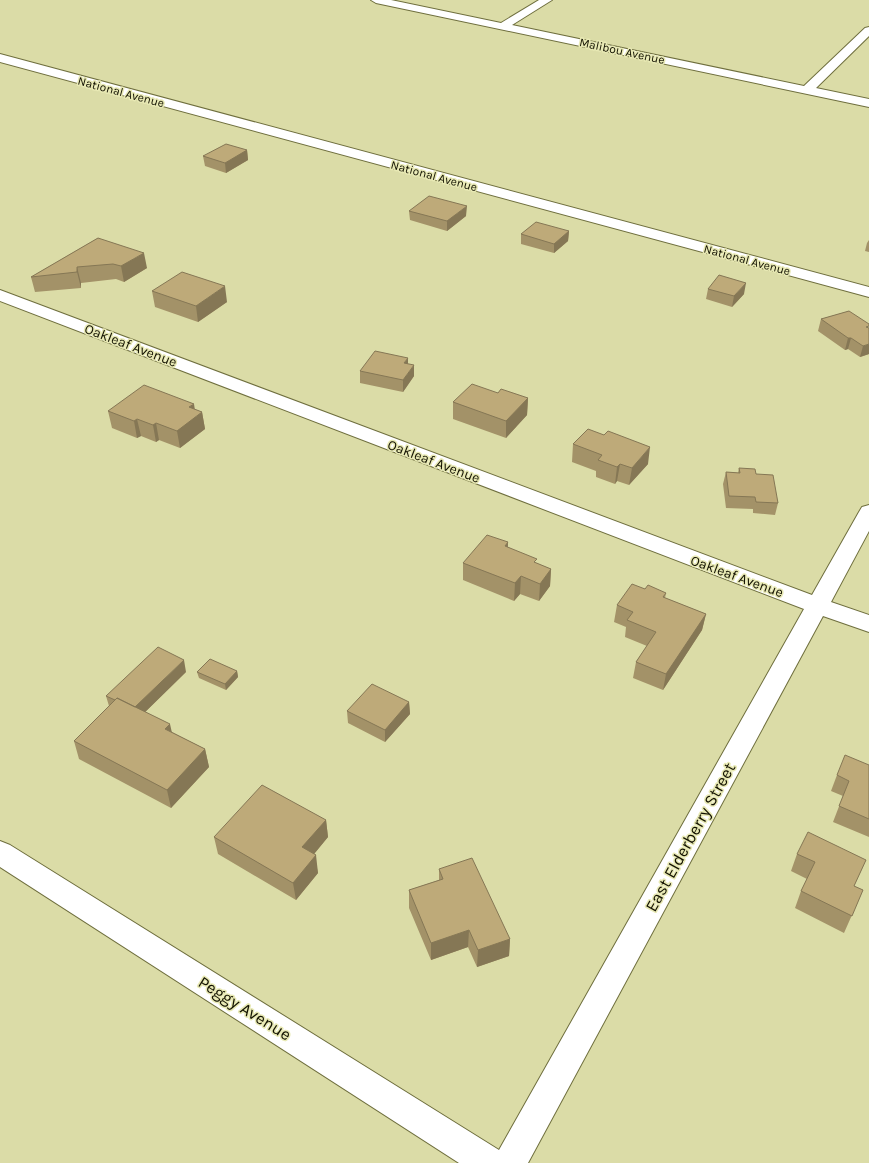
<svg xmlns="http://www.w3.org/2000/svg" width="869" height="1163" font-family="Karla,sans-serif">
<rect width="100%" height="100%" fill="#dbdca7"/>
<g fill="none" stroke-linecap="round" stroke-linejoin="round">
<defs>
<path id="street" d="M371 0H391L501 23 539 0H552L512 25 804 86 865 28 869 27V36L816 88 869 99V107L376 3Z
M0 54 869 287V297L0 62Z
M0 290 812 595 859 512 862 507 869 505V531L831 602 869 615V632L823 616 528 1163H459L0 867V841L10 845 499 1150 804 609 0 301Z"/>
</defs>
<use href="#street" stroke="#6f6f3e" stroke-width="2"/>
<use href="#street" fill="#fff" fill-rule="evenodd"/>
</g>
<path fill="#a39268" d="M247 150 248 160 226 173 205 166 203 156Z
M409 211 466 216 447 231 410 220Z
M569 231 568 241 554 253 521 244V234Z
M98 238 147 268 124 282 116 279 81 283V288L35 292 31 277Z
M869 240V252L865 251 867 243Z
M708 289 744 294 732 307 706 299Z
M152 291 227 302 198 322 155 307Z
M849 311 869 354 860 357 848 349 845 350 818 331 821 319Z
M360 371 414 376 403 392 360 383Z
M498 393 528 398 527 415 506 438 453 419V402Z
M194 409 202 412 205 429 180 448 159 440 156 442 141 436 137 438 112 428 108 411Z
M573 444 648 464 629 485 617 481 615 484 596 477V471L572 462Z
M739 468 756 474 778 503 775 515 753 513V509L726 508 723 484 726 472 738 473Z
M508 542V547L536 563 551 569 550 586 539 601 520 594 514 601 463 580V563Z
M645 589 666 593 665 598 706 614 702 630 663 690 633 678 636 662 647 646 625 637 626 627 614 622 617 605Z
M237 671 238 677 226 690 199 678 197 672Z
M186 672 145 712 172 732 205 749 209 767 171 808 79 759 74 741 109 706 106 696Z
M409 702 410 714 385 742 348 723 347 711Z
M869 765V837L833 822 843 796 831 791 837 775Z
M326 820 328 837 314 854 318 873 296 900 218 854 214 837Z
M797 854 866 860 854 886 863 890 844 933 795 908 801 891 807 879 791 871Z
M439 869 510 939 509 956 477 967 468 947 431 960 409 908V890L439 880Z"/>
<path fill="#857755" d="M247 150 248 160 226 173 225 163Z
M467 206 466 216 447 231V221Z
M569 231 568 241 554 253V244Z
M144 253 147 268 124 282 121 266Z
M77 267 81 283V288L77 272Z
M746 283 744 294 732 307 734 296Z
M225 286 227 302 198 322 196 306Z
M848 338H851L848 349 845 350Z
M869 344V354L860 357 863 346Z
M408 358V369L404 363Z
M414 365V376L403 392V380Z
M528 398 527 415 506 438V421Z
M194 404 196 417 202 412 205 429 180 448 177 431 189 407Z
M137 419 141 436 137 438 134 421Z
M156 423 159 440 156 442 153 425Z
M650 447 648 464 629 485 632 468Z
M620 464 617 481 615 484 617 467Z
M508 542 507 560 505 546Z
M551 569 550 586 539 601 540 584Z
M521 576 520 594 514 601 515 583Z
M706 614 702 630 663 690 666 674Z
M184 660 186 672 136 721 133 709Z
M237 671 238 677 226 690 225 684Z
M409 702 410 714 385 742V730Z
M170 724 174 742 165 729Z
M205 749 209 767 171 808 167 790Z
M326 820 328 837 305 865 302 847Z
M316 855 318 873 296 900 293 883Z
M469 930 468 947 431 960V943Z
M510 939 509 956 477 967 478 950Z"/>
<path fill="#beaa79" stroke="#857755" d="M226 144 247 150 225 163 203 156Z
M429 196 467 206 447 221 409 211Z
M536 222 569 231 554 244 521 234Z
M98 238 144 253 121 266 113 264 77 267V272L31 277Z
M182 272 225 286 196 306 152 291Z
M719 275 746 283 734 296 708 289Z
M849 311 869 324V326L866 327 869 328V344L863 346 851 338H848L821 319Z
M375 351 408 358 404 363 414 365 403 380 360 371Z
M472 384 498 393 501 389 528 398 506 421 453 402Z
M144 385 194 404 189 407 202 412 177 431 156 423 153 425 137 419 134 421 108 411Z
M588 429 604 435 608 431 650 447 632 468 620 464 617 467 598 460 602 455 573 444Z
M739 468 755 469 756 474 773 475 778 503 756 502 755 497 729 496 726 472 740 473Z
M487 535 508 542 505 546 537 559 534 562 551 569 540 584 521 576 515 583 463 563Z
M632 584 645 589 648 585 666 593 663 597 706 614 666 674 636 662 656 632 627 620 633 612 617 605Z
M158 647 184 660 135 707 117 698 115 700 106 696Z
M210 659 237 671 225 684 197 672Z
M372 684 409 702 385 730 347 711Z
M117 698 170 724 165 729 205 749 167 790 74 741Z
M845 755 869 765V819L839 806 849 781 837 775Z
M262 785 326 820 302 847 316 855 293 883 214 837Z
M808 832 866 860 854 886 863 890 852 916 801 891 815 862 797 854Z
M472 858 510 939 478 950 469 930 431 943 409 890 443 879 439 869Z"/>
<g text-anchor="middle" stroke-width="3" stroke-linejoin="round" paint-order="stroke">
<g font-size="12" fill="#121101" stroke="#e8e9b4">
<text transform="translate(622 51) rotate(12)" y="4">Malibou Avenue</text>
<text transform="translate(121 92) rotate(15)" y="4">National Avenue</text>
<text transform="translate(434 176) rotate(15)" y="4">National Avenue</text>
<text transform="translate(747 260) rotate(15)" y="4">National Avenue</text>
</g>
<g font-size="14" fill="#121101" stroke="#e8e9b4">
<text transform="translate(131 345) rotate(21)" y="5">Oakleaf Avenue</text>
<text transform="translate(434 461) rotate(21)" y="5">Oakleaf Avenue</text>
<text transform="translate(737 576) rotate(20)" y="5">Oakleaf Avenue</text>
</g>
<g font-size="17" fill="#121101" stroke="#e8e9b4">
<text transform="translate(690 837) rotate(-61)" y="6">East Elderberry Street</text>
<text transform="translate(245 1008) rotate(32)" y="6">Peggy Avenue</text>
</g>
</g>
</svg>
